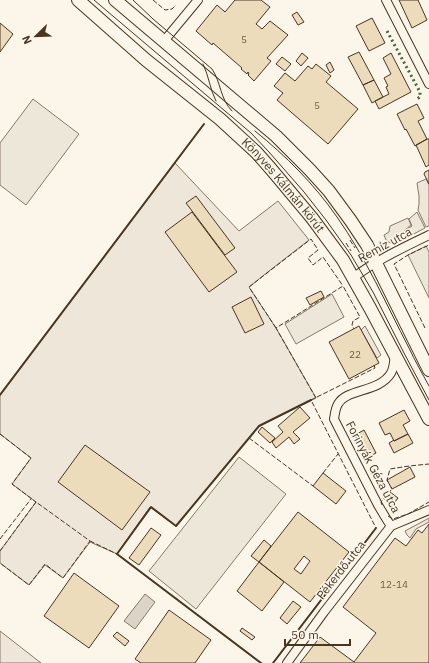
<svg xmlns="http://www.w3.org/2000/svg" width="429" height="663" font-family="'IBM Plex Sans',sans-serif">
<rect width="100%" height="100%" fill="#fbf6e9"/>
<path fill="#ede6d9" stroke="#887966" d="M175 163 239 231 278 201 309 240 269 271 249 287 276 328 316 398 259 426 176 526 150 507 117 554 90 542 63 578 45 565 29 585 0 563V551L36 502 12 484 31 458 0 434V395Z
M426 179 429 185V226L426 227 418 210 419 204V196L417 183Z
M408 218 411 225 405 230C403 238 397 239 390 243L386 240 384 235 389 232 390 226Z
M429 518V522L416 529 410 538 407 535 405 531Z
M0 631 41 663H0Z"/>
<path fill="#ede7d9" stroke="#887966" d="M33 99 79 134 26 205 0 185V143Z
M417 212 425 228 408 237 405 230 412 226 409 219Z
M426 246 429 252V298L408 255Z
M332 294 344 317 296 344 285 324Z
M365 326 381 355 377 358 361 330Z
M239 457 286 494 196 609 149 571Z"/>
<path fill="#dcd4c6" stroke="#887966" d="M145 594 155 602 135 629 124 621Z"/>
<path fill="#ecdcbc" stroke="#4a3520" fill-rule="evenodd" d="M235 0H261L270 7 256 24 262 29 270 21 288 35 267 58 271 61 254 81 248 75 249 74 248 72 247 74 241 69 242 68 213 43 212 45 196 31 217 5 225 12Z
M399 0H418L427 20 412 28Z
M297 12 304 22 298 25 292 15Z
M372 18 385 43 369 51 356 26Z
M0 23 13 34 0 52Z
M359 52 374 80 363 85 348 57Z
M302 53 308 58 301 66 296 61Z
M391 53 411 92 379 109 375 101 389 94 386 87 388 86 384 78 391 74 383 58Z
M282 57 291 64 285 71 276 64Z
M330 62 334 70 330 73 326 65Z
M316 64 331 76 326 82 358 109 328 144 277 100 283 93 274 86 285 73 295 81 308 66 312 69Z
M374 80 383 97 372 103 363 85Z
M417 104 424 118 418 121 427 139 415 146 406 129 405 130 397 114Z
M427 139H429V165L426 167 416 145Z
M429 170V184L424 174 425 172Z
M196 196 235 248 225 255 186 203Z
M192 212 237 272 209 292 165 232Z
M321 291 324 297 310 305 306 298Z
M251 297 264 324 245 333 232 307Z
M359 326 379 363 349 379 329 342Z
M300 407 310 418 293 432 300 439 294 444 289 437 276 448 272 442 283 432 278 426Z
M404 410 410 421 403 425 408 434 394 441 390 433 385 435 379 423Z
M262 427 275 438 270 443 258 432Z
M364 430 376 453 367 458 355 435Z
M408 434 413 443 394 453 389 443 394 440V441Z
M85 445 150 492 122 530 58 482Z
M410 467 415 477 392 489 387 480Z
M323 473 346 491 336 504 313 486Z
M390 492 398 498 392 506 384 499Z
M298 512 349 552 310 602 259 562ZM304 556 310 561 301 574 294 569Z
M429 524V663H300L320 637 354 662 376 633 343 607 395 538 406 546 418 530 422 533Z
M151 528 161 535 139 565 129 558Z
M264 540 271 546 259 562 251 556Z
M259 562 284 582 262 611 237 591Z
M74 573 119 606 89 648 44 616Z
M293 601 301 607 287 624 280 618Z
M169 610 211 640 195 663H141L135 659Z
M242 628 255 637 252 640 240 631Z
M117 632 129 641 125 646 113 636Z"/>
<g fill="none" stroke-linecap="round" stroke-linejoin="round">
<defs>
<path id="minor" d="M386 0 429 84
M164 41 198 0
M353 278C376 260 403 248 429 235
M391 526 387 520 378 505 334 419C335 414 335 409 338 404 347 388 379 393 391 373 394 368 394 361 395 355
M287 663 324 612 391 526 429 510"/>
<g id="primary">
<path id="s1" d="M78 0 146 60 220 119 256 152 271 169 312 218 343 260 370 308 429 419"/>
<path d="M115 0 276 136 310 170 329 191 351 221 367 245 429 370"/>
</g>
</defs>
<use href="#minor" stroke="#4a3520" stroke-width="10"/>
<use href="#primary" stroke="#4a3520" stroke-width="14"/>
<use href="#minor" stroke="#fbf6e9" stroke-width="8"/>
<use href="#primary" stroke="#fbf6e9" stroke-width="12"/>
<path stroke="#4a3520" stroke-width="1" d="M94 0 251 133 269 152 304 192 326 220 351 255 373 292 404 353 429 400
M133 0 153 19 212 69C221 82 220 99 232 111
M203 64C209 76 210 90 216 101
M255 131C286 156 314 184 337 217 366 258 386 304 409 348 415 361 422 373 429 386"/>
<path stroke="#436837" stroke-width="3" stroke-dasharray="2 3" stroke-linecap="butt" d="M387 31 420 92V97L417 99"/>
<path stroke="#4a3520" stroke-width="1" stroke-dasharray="5 2" stroke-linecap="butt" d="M153 0 165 10 172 9 176 5
M350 240 355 248
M346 243 351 251
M276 328 249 287 311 239 318 250 308 258 313 265 323 257 343 286
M425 328 394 264 408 255 429 245
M374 365 375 368 311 400 376 528
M316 398 276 328 343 286 360 317 353 321 352 325 354 329
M0 434 31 458 12 484 36 502
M249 438 313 486
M323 473 338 454
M388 482 387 480 390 469 409 466 429 464
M382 505 381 502 392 489 391 487
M388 516 393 519 408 514 429 502
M0 539 31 499
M90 541 117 554
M0 551 36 502 90 541 63 578 45 564 29 585 0 563"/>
<path stroke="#4a3520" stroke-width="2" d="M0 395 204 124
M261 663 117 554 151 507 176 526 259 426 311 400
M273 663 376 528"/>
</g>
<g text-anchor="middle" stroke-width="3" stroke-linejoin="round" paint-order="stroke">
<g font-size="10" fill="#725f47">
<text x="244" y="43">5</text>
<text x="317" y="109">5</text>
<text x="355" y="358">22</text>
<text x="394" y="588">12-14</text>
</g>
<g font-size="12" fill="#4a3520" stroke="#fbf6e9">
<text dy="4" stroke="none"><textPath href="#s1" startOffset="277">Könyves Kálmán körút</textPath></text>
<text transform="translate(385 245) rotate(-29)" y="4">Remíz utca</text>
<text transform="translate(373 467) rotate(62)" y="4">Forinyák Géza utca</text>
<text transform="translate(341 570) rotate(-52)" y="4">Pékerdő utca</text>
</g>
</g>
<g transform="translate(36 36) rotate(247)" stroke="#fbf6e9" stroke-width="3" paint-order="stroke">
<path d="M0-3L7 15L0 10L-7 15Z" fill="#4a3520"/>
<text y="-6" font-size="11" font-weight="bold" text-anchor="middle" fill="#4a3520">N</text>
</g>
<path d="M285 639v6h65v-6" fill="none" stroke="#4a3520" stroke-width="2"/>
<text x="291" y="639" font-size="12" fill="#4a3520" stroke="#fbf6e9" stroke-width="3" paint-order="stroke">50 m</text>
</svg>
